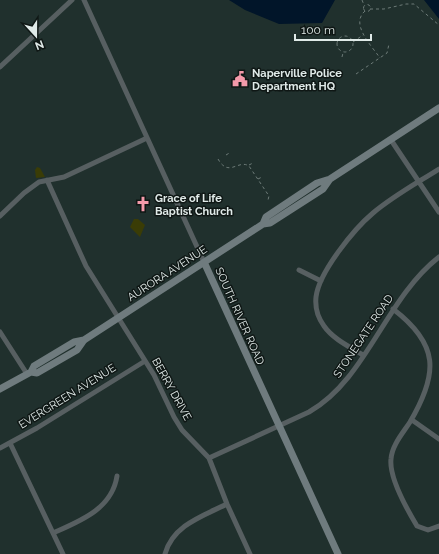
<svg xmlns="http://www.w3.org/2000/svg" width="439" height="554" font-family="Raleway,sans-serif">
<rect width="100%" height="100%" fill="#20302d"/>
<path fill="#3a3c06" d="M37 167 40 168 45 177 36 178 35 170Z
M134 219H138L145 225 140 237 130 227Z"/>
<path fill="#011529" d="M229 0H335L322 23 279 24 245 10Z
M424 0H439V19Z"/>
<g fill="none" stroke-linecap="round" stroke-linejoin="round">
<path stroke="#6d7b78" stroke-width="1" stroke-dasharray="3 3" stroke-linecap="butt" d="M362 0 364 5
M363.5 8a3.5 3.5 0 1 1 7 0a3.5 3.5 0 1 1-7 0Z
M370 9H384L406 4H414L439 25
M365 11C350 24 371 45 380 58
M337 44a8 8 0 1 1 16 0a8 8 0 1 1-16 0Z
M353 42 363 35
M342 57 343 53
M356 74 387 53 389 44
M226 155 231 152
M218 159C229 178 238 159 249 166L269 196 268 200
M249 165 253 163
M258 179 262 177"/>
<path stroke="#575f61" stroke-width="5" d="M84 0 204 262
M0 67 72 0
M391 140 439 212
M47 180 86 266 154 375 174 417 182 430 209 458 227 504 250 554
M0 216 24 193 39 182 64 177 147 138
M299 270 321 281
M393 309C439 344 439 373 410 422 403 433 392 445 391 459 389 477 408 511 417 526L428 530 439 526
M0 332 27 374
M363 355C350 347 333 339 324 326 318 318 315 307 316 297 319 272 354 229 373 213 393 196 417 183 439 169
M412 420 439 439
M10 443 63 554
M0 448 37 428 145 361
M209 458 309 412C367 379 385 299 439 257
M53 533C80 521 112 509 117 476
M165 554C173 525 203 516 227 504"/>
<path stroke="#6f7b7e" stroke-width="7" d="M263 224 266 217 317 183 330 179 439 108
M204 262 338 554
M31 372 37 373 77 350 84 340 263 224 270 223 323 189 330 179
M0 389 31 372 34 366 74 342 84 340"/>
</g>
<defs>
<symbol id="civic-bare" viewBox="-9 -9 18 18"><path d="M-.6-6.5H3V-4.5H.6V-3L4-1V1h2V6H-6V1h2V-1L-.6-3ZM-1.2 2.5V6h2.4V2.5Z" fill="#f39aaa" stroke="#0f1715" stroke-width="2.5" paint-order="stroke"/></symbol>
<symbol id="church-bare" viewBox="-9 -9 18 18"><path d="M-1.2-6h2.4v3.5h3.3v2.4h-3.3V6h-2.4V-.1h-3.3v-2.4h3.3Z" fill="#f39aaa" stroke="#0f1715" stroke-width="2.5" paint-order="stroke"/></symbol>
</defs>
<g fill-rule="evenodd">
<use href="#civic-bare" x="229" y="68" width="22" height="22"/>
<use href="#church-bare" x="132" y="193" width="22" height="22"/>
</g>
<g text-anchor="middle" stroke-width="3" stroke-linejoin="round" paint-order="stroke">
<g font-size="11" font-weight="bold" fill="#e0eae8" stroke="#0f1715" text-anchor="start">
<text x="252" y="77">Naperville Police<tspan x="252" dy="13">Department HQ</tspan></text>
<text x="155" y="202">Grace of Life<tspan x="155" dy="13">Baptist Church</tspan></text>
</g>
<g font-size="11" fill="#e0eae8" stroke="#0f1715">
<text transform="translate(167 273) rotate(-33)" y="4">AURORA AVENUE</text>
<text transform="translate(240 316) rotate(66)" y="4">SOUTH RIVER ROAD</text>
<text transform="translate(363 336) rotate(-56)" y="4">STONEGATE ROAD</text>
<text transform="translate(172 389) rotate(61)" y="4">BERRY DRIVE</text>
<text transform="translate(67 396) rotate(-32)" y="4">EVERGREEN AVENUE</text>
</g>
</g>
<g transform="translate(36 36) rotate(159)" stroke="#0f1715" stroke-width="3" paint-order="stroke">
<path d="M0-3L7 15L0 10L-7 15Z" fill="#e0eae8"/>
<text y="-6" font-size="11" font-weight="bold" text-anchor="middle" fill="#e0eae8">N</text>
</g>
<path d="M295 34v6h76v-6" fill="none" stroke="#e0eae8" stroke-width="2"/>
<text x="301" y="34" font-size="12" fill="#e0eae8" stroke="#0f1715" stroke-width="3" paint-order="stroke">100 m</text>
</svg>
